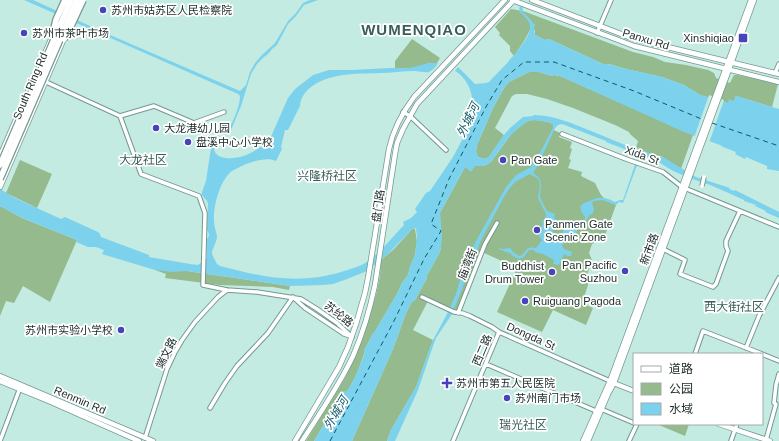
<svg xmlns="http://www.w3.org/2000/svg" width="779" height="441" font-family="Arial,'Noto Sans SC',sans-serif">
<rect width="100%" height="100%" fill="#c3ebe2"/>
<path fill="#94ba8e" d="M511 9 523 11 633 52 653 57 665 62 686 65 708 70 714 73 716 78 730 83 734 75H738L778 84 772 107 736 96 734 101 728 103 700 95 684 85 662 77 626 69 609 64H603L549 39 545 40 535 35V30H530L524 41 514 56 510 51V46L499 35 500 33 495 27Z
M412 39 440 58 437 63H430L412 68H395V61Z
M529 72H539L552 76 554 75 560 76 693 135 681 169 661 156 659 158 642 150 636 148 638 141 630 134 629 132 615 125 573 108 547 99 527 94H516L512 96 495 128 504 135 489 157 484 159 478 157 476 152 477 145 493 108 499 97 504 88 509 82Z
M532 120C539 120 547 121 553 124L554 130 560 133 559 137 572 142 570 148 572 149 569 159 571 160 568 168 582 172 581 176 595 183 601 195 604 198 605 200 616 205 604 238 592 244 589 253 592 260 585 281 589 282 582 303 593 308 586 325 553 310 542 332 497 312 517 268 482 252 458 309 454 310 429 299 413 330 433 340 416 387 391 430 387 441H352L393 349 406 313 411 303 415 300 427 278 426 277 439 254 441 248 440 213 465 167 475 166H484L491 162 512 133 522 125 528 121Z
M20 160 52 174 37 208 6 193Z
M0 206 22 218 77 240 50 302 23 286 14 303 6 301 0 316Z
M413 228 415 229 417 242 416 247 415 255 410 267 408 275 402 283 397 294 374 333H373L364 351H365C360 366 355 380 346 393L344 391 314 441H306L345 378 358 348 376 295 380 276 381 260 394 249Z
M155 270 187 271 214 275 290 286 289 290 273 287 220 285 165 278 166 274Z
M660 424H689L685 436 659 425Z"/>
<path fill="#7cd2ec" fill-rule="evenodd" d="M24 0H33L110 35 240 91 246 85 250 72 255 63 261 56 275 43 288 21 296 13 303 3 310 0H318L304 5 296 16 288 24 277 45 272 49 268 54 264 57 257 64 251 74 241 106 231 130 228 132 219 134C215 138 214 144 214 149 216 161 235 159 243 156 250 154 266 145 269 139H270L288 98 295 89 313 75 329 70H352L391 68H409L430 63H438C436 66 433 70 429 72 425 73 419 71 414 71 403 71 392 73 380 73 357 74 322 72 305 93 302 97 300 101 300 106L288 130H285L281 147 282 149 276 161C267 157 255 161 246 164 242 166 237 168 232 171 220 180 213 206 214 221 214 226 216 231 217 236 217 242 212 248 212 254L217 264 220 266C263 277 297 285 341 272 350 269 359 267 367 262 381 252 392 237 404 225L403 222 411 218 417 212 415 209 426 193 430 191 453 157 469 127 466 125C468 119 471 113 472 107 474 93 467 78 455 71L458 67 475 84 486 83 489 82C499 71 532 40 530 26 530 21 523 15 519 11 526 12 530 20 535 25L534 29 535 35 545 40 549 39 603 64H608L626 69 662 77 684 85 700 95 728 103 729 99 734 101 736 96 779 109V171L767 169V166L746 157 745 159 735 154 736 152 723 147 720 145 684 132 560 76 554 75 552 76 539 72H529L509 82 504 88 493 108 477 145 476 152 478 157 484 159 489 157 503 136 510 128 523 117 533 116 534 115C554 115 573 124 591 131 606 137 620 143 635 149L636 148 642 150 659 157 661 156 696 177 730 188 729 189 734 191 735 190 779 212V218L765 212 766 211 755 206 756 205 744 201V200C733 195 722 190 710 185 699 181 688 178 678 173 665 168 656 157 642 156L639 160 623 203 619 202 616 205 603 200 593 201 592 203 594 209 593 213 589 216 585 222 580 224 576 233 571 238 567 236 565 242H564L562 246 564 249 572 252 571 256H568L564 254 560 263 558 265 553 264 554 260 541 253V254L535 252 534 250H529L524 257 519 259 513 256 510 253 506 252 504 251 499 249V248L503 249 510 248 513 252 519 256C527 254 524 245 536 248L542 240 539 236 540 232H542L543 229 541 228 543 223 541 221 545 220 546 214 538 198 540 187 539 180 537 178 530 174 515 182 509 189 504 197 481 240 476 254H474L462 289 452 314 436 338 432 349 418 390 395 441H387L391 430 416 387 433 340 447 314 456 294 465 263 476 241 506 187 516 175 531 167 534 163 543 147 554 126 551 123 548 122 535 120 528 121 518 128 509 137 491 162 484 166H475L471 172 465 167 440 213 442 237 441 248 439 254 426 277 427 278 415 300 411 303 406 313 393 349 352 441H314L344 391 346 392C355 380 360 366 365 352L364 351 373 333H374L397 294 402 283 408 275 410 267 415 255 416 247 417 238 416 229 415 228H413L387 255 367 271 347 279 333 284 323 285 290 286 214 275 187 271 172 272 155 270 102 254 104 250 96 247H88L76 242 77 240 22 218 0 206V189L15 198 61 219 65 217 98 232 100 234 101 237 149 255V257L190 264 198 265 207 258V239C210 236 209 233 207 230L208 204 207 201 202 195V192L206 181 212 141C216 130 220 133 229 129 234 119 240 106 240 96L238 94ZM562 124 606 141V142L635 153C638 154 637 156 637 159L623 200H620L615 202C611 200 607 198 602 198 597 197 594 199 590 201 588 202 585 202 584 203 577 207 582 213 585 217V219C580 223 574 223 568 226L554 218 555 214 547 211 542 202 540 196 541 186 540 180 539 178 533 173 538 165 555 128 558 125ZM558 221 564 224 565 228 562 233 558 235 553 232 551 228 554 223Z"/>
<path fill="#c3ebe2" d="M709 95 724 100 709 143 694 138Z"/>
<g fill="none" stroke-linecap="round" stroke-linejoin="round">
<path stroke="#7cd2ec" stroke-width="3.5" d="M521 11V8"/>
<path stroke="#0e586a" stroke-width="1" stroke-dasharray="5 4" stroke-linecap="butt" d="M712 123 779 146
M330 441 393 323 424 259 441 231 431 224 449 179 487 105 502 80 524 62H554L634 91 704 120"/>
<defs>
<path id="minor" d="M597 33 611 0
M775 73 779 64
M44 81 120 116 141 174 199 196 205 213 203 285 227 290 257 292 301 299 317 309 337 323 352 337
M403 112 410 116 446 150
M120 116 154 106 194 123 224 112
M562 134 626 159 663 172 682 187 779 227
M663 249 685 260 680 274 713 287 716 284 728 251 726 246V241L740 211
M422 297 454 312 462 313 470 316 492 327 499 332 610 381
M294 298 305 308 344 334 350 336
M458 313 485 244 497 223
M746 348 759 316 779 278
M695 354 703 331 762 354
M762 354 779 361
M486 364 596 411
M210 408 225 383 237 366 268 333 293 297
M601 409 634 423
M145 438 167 369 175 352 182 340 195 322 218 297 227 290
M766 440 776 404 774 403 776 385 779 374
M0 441 20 388
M453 441 499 332
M629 441 637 424H636
M731 441 737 424"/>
<path id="major" d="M512 0 634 46 779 82
M532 0 629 37 651 43 779 74
M0 156 53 35
M0 187 65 36
M0 376 153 441
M0 381 51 402 139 441
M611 382 634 391
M719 424 770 441
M295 441 339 367 348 347 356 324 365 293 368 278 389 149C393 130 402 113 414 97L505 0
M302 441C320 413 339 386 353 356 363 333 370 309 375 285L395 154 397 143 403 129 417 104 514 0
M583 441 610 381 751 0
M588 441 608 394 614 383 727 75 754 0"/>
</defs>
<use href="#minor" stroke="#749991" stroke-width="5.5"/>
<use href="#major" stroke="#749991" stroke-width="6"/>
<use href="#minor" stroke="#fff" stroke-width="3.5"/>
<use href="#major" stroke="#fff" stroke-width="4.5"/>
<defs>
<path id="minor-bridge" d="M702 186 704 177"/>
<path id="highway-bridge" d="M52 37 56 20 65 0
M64 39 71 26 83 0
M0 165 71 0
M0 179 77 0"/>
</defs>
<use href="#minor-bridge" stroke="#749991" stroke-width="5.5" stroke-linecap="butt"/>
<use href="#highway-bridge" stroke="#749991" stroke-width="8" stroke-linecap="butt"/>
<use href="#minor-bridge" stroke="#fff" stroke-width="3.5"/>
<use href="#highway-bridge" stroke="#fff" stroke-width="5.5"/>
</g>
<g fill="#4744ba" stroke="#fff" stroke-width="1.5">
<circle cx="103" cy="10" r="4"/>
<circle cx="24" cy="33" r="4"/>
<rect x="738" y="33" width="10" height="10" rx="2"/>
<circle cx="156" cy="128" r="4"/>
<circle cx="188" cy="142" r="4"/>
<circle cx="503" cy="160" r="4"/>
<circle cx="537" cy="230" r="4"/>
<circle cx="625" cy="271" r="4"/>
<circle cx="552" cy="272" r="4"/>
<circle cx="525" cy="301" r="4"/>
<circle cx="121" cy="330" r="4"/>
<path d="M445 377h4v4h4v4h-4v4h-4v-4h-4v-4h4z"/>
<circle cx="507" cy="398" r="4"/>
</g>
<g text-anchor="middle" stroke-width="3.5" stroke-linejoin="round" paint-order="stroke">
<g font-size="11" fill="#1b2a27" stroke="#fff" text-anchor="start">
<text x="111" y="14">苏州市姑苏区人民检察院</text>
<text x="32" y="37">苏州市茶叶市场</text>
<text x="734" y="42" text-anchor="end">Xinshiqiao</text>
<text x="164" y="132">大龙港幼儿园</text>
<text x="196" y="146">盘溪中心小学校</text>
<text x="511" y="164">Pan Gate</text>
<text x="545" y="228">Panmen Gate<tspan x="545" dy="13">Scenic Zone</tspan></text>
<text x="617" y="269" text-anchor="end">Pan Pacific<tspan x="617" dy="13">Suzhou</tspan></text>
<text x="544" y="270" text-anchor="end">Buddhist<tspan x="544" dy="13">Drum Tower</tspan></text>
<text x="533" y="305">Ruiguang Pagoda</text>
<text x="113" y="334" text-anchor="end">苏州市实验小学校</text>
<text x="456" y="387">苏州市第五人民医院</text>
<text x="515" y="402">苏州南门市场</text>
</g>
<g font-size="11" fill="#1b2a27" stroke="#fff">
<text transform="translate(646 39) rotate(17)" y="4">Panxu Rd</text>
<text transform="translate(30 86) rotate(-67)" y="4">South Ring Rd</text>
<text transform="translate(642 155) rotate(20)" y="4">Xida St</text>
<text transform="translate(378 206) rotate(-82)" y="4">盘门路</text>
<text transform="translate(649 249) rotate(-70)" y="4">新市路</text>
<text transform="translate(467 264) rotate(-68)" y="4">庙湾街</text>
<text transform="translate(339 314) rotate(38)" y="4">苏纶路</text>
<text transform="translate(531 336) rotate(24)" y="4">Dongda St</text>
<text transform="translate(482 350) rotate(-67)" y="4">西二路</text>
<text transform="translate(166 353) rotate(-64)" y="4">端文路</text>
<text transform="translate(80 400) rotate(23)" y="4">Renmin Rd</text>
</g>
<g font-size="12" font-style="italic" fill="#0e586a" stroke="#fff">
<text transform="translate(468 120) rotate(-64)" y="4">外城河</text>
<text transform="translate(336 413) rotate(-59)" y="4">外城河</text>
</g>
<g font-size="12" fill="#3a5e57" stroke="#fff">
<text x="143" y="164">大龙社区</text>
<text x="327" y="180">兴隆桥社区</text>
<text x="734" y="311">西大街社区</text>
<text x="523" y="429">瑞光社区</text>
</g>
<g font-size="15" font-weight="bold" letter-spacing="1" fill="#3a5e57" stroke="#fff">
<text x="414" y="35">WUMENQIAO</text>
</g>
</g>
<rect x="633" y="353" width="130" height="72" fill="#ffffff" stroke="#a4aaa9"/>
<rect x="641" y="366" width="20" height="6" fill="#ffffff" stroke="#a4aaa9"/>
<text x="669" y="373" font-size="12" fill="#1b2a27">道路</text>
<rect x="641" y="383" width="20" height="12" fill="#94ba8e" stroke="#a4aaa9"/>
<text x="669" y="393" font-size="12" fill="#1b2a27">公园</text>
<rect x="641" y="403" width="20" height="12" fill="#7cd2ec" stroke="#a4aaa9"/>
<text x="669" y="413" font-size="12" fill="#1b2a27">水域</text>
</svg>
